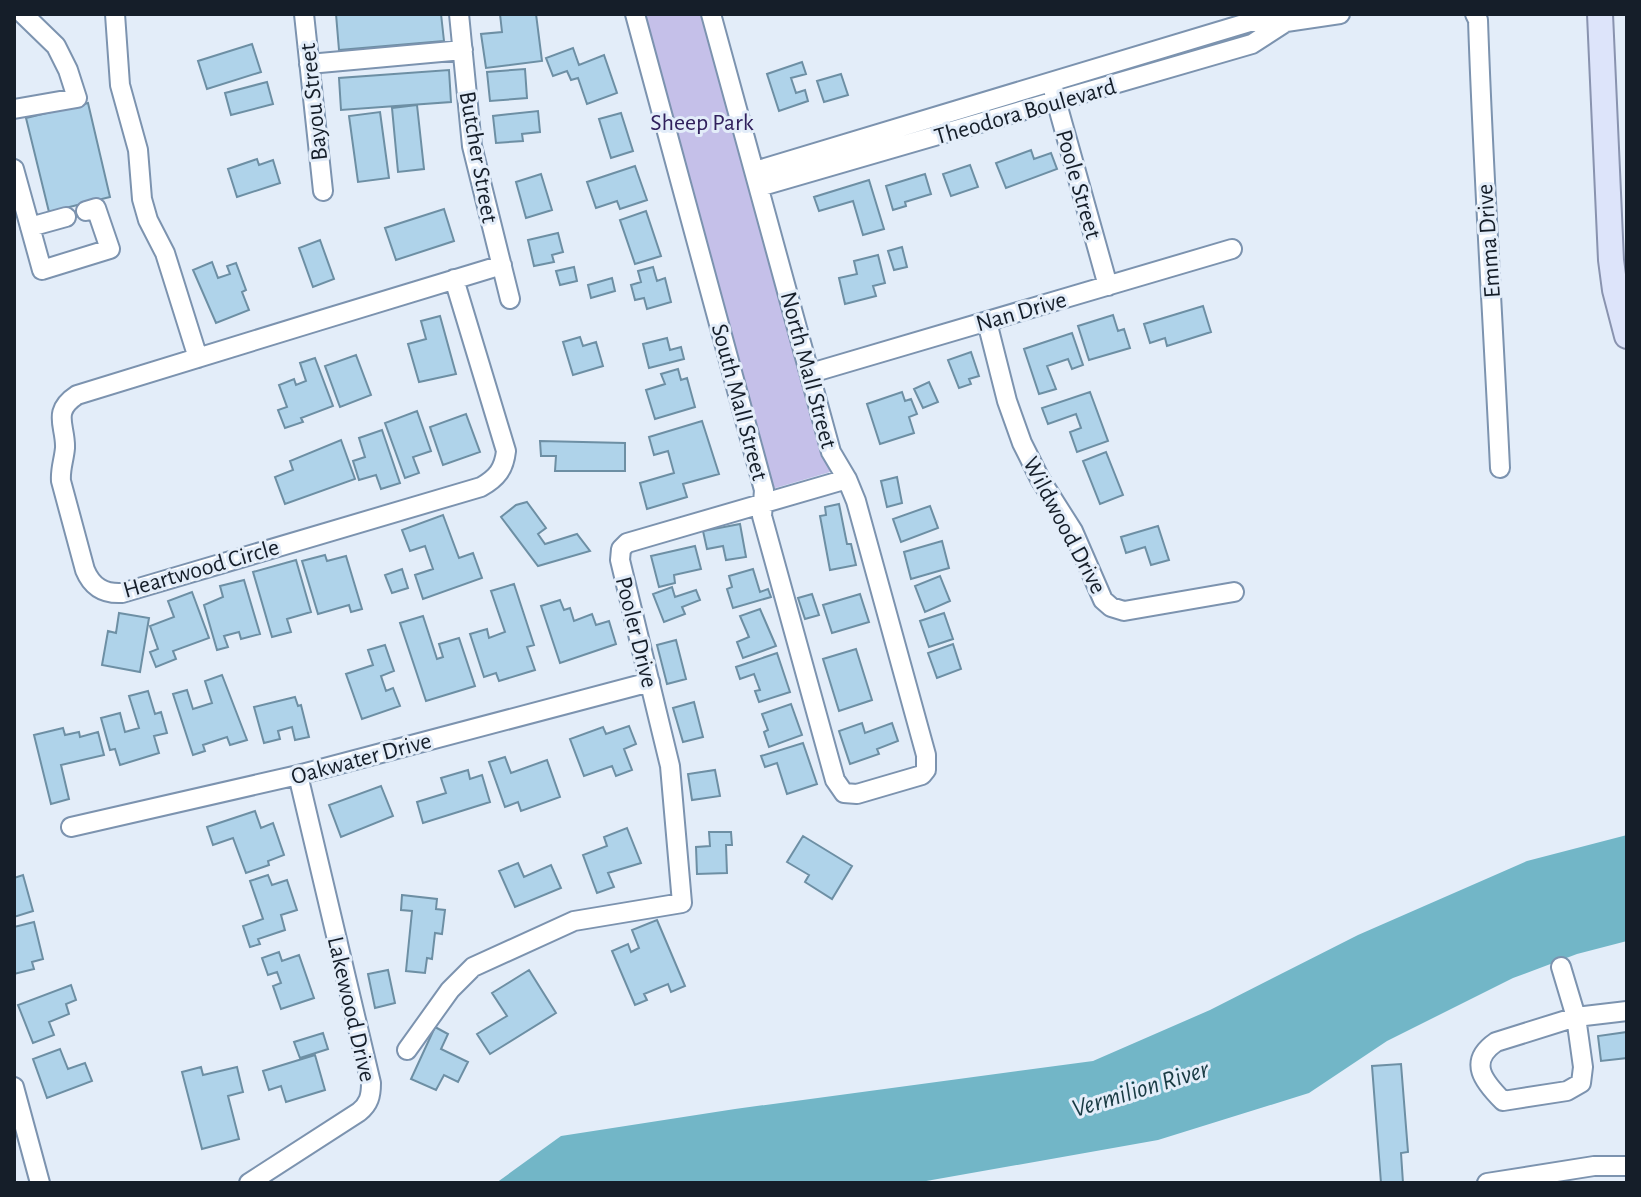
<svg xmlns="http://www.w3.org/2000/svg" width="1641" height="1197" font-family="'Alegreya Sans',sans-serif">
<rect width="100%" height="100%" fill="#e3edf9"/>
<path fill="#c5c0e9" d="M641 14H704L830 472 772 489Z"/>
<path fill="#72b6c7" d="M1627 835V941L1577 954 1513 978 1387 1041 1309 1093 1158 1140 915 1183H496L561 1136 735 1109 1093 1061 1210 1010 1358 935 1527 861Z"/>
<path fill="#afd3ea" stroke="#6d8fa4" stroke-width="2" d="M336 14H441L444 41 339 50Z
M500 14H536L542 61 486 68 481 34 502 32Z
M252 44 261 72 207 89 198 61Z
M573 48 579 65 604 55 617 93 587 104 578 78 571 80 567 71 553 76 546 58Z
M802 62 806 74 791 78 796 93 805 90 808 101 779 111 767 74Z
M525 69 527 98 490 101 487 72Z
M449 70 451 102 341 110 339 78Z
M841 74 848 95 824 102 817 81Z
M267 82 273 104 231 115 225 93Z
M88 103 110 197 49 212 26 118Z
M417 105 424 169 398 172 392 108Z
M538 111 540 132 522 134 523 141 496 143 493 116Z
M380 112 389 178 358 182 349 116Z
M621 113 633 151 611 158 599 119Z
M1031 150 1034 159 1051 153 1057 169 1006 188 996 163Z
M257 159 259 165 273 160 280 183 237 197 228 169Z
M970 165 978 187 951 196 943 174Z
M635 166 647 200 620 209 617 201 596 208 587 182Z
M541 174 552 210 526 218 516 182Z
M925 174 931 194 905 202 906 206 893 210 886 186Z
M869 180 884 229 863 235 853 201 819 211 814 197Z
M444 209 454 241 396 260 385 228Z
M646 211 661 256 635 264 620 220Z
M558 233 563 252 552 255 554 262 534 266 528 240Z
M320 240 334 279 313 287 299 248Z
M902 247 907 267 894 270 888 251Z
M878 255 885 283 873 286 876 296 845 304 839 278 857 274 854 261Z
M212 262 218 278 230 274 227 266 236 263 246 290 242 292 249 310 216 323 193 270Z
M574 267 577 281 560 285 556 271Z
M653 267 657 281 665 278 671 302 647 309 644 298 635 300 631 285 641 282 638 271Z
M612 278 615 291 591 298 588 285Z
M1203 306 1211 332 1167 346 1165 338 1150 343 1144 324Z
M1113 315 1118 331 1124 329 1130 348 1089 360 1078 326Z
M440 316 456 374 419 382 408 344 426 339 421 321Z
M1072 333 1083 365 1072 369 1068 359 1047 366 1056 389 1039 394 1024 349Z
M580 337 583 346 596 342 603 366 573 375 563 342Z
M667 338 670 350 681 347 684 359 649 368 643 344Z
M971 352 979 376 969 379 971 384 959 388 948 360Z
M356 355 371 395 340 407 325 366Z
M315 358 333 406 301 418 303 422 285 428 278 410 287 407 279 385 294 379 296 385 306 381 300 363Z
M678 369 681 380 687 378 695 407 655 419 646 390 665 384 661 374Z
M929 382 938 402 923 408 914 389Z
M902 392 905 401 911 399 917 414 909 417 914 433 880 444 867 404Z
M1090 392 1108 441 1077 452 1070 432 1081 428 1076 414 1048 424 1042 408Z
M417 411 431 451 413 457 419 473 405 478 385 423Z
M466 414 480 452 443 465 430 427Z
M702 421 719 474 683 484 687 497 647 509 640 483 674 473 668 451 654 455 649 437Z
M382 430 400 483 381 489 376 475 359 480 353 461 365 457 359 438Z
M341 440 355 479 285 504 275 477 293 470 290 461Z
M540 441 625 443V471H555L556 456H541Z
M1106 452 1123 495 1100 504 1083 461Z
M897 477 902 503 887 507 881 481Z
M527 502 546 528 538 534 545 544 577 534 590 551 538 566 501 517 516 505Z
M839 504 847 544H851L856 565 830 570 820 516 826 515 825 507Z
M930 506 938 528 901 542 893 519Z
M443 515 459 558 473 553 482 578 423 599 415 575 433 569 425 546 410 551 402 530Z
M740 524 746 557 726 560 723 546 707 549 703 531Z
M1158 526 1169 560 1151 565 1145 547 1126 553 1121 537Z
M942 541 949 568 911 579 904 552Z
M695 546 701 569 674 575 675 583 659 587 651 556Z
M325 555 327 561 346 556 362 609 351 612 349 605 318 614 302 561Z
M296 560 311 612 287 619 291 632 272 637 253 572Z
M402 569 408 588 392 593 385 575Z
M753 569 760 592 768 589 771 597 733 608 727 589 732 587 729 576Z
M940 576 950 601 925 612 915 586Z
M244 580 260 634 241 639 239 632 224 636 228 647 217 650 204 605 223 597 220 586Z
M514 584 534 645 527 647 535 670 499 681 496 673 484 677 470 634 487 629 489 638 505 632 491 591Z
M672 587 675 597 696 590 700 600 682 607 685 614 664 622 653 594Z
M192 592 209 638 173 651 176 659 156 667 150 652 158 649 150 626 174 617 168 601Z
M812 594 819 615 805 619 798 598Z
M860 594 869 622 832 633 823 605Z
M560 600 564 610 570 608 574 621 592 614 596 625 609 621 616 644 560 663 541 606Z
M760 609 776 646 743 658 737 642 749 637 740 616Z
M119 613 149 618 140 672 102 665 108 631 116 633Z
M944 613 953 639 929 647 920 621Z
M423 616 437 659 443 657 439 644 459 638 475 686 426 701 400 623Z
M676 640 686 679 667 684 657 645Z
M953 644 961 669 937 678 928 653Z
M385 645 394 671 381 676 386 691 393 688 400 706 362 719 346 674 373 665 368 650Z
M856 649 872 700 839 711 823 659Z
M777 653 790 692 759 702 755 691 760 690 754 674 740 679 736 667Z
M222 675 247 740 230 745 227 737 203 745 205 751 193 755 173 694 187 690 193 709 212 703 205 681Z
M148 691 155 714 161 712 167 733 154 736 159 753 120 765 115 749 110 750 101 718 120 713 125 732 139 728 129 696Z
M295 697 298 706 301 705 309 737 295 740 292 727 278 731 280 739 264 743 254 707Z
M694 702 703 737 683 742 673 708Z
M791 704 802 735 769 747 764 732 768 730 762 714Z
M862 723 865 733 892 723 898 741 877 749 879 754 850 764 839 731Z
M629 726 636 744 624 749 632 770 616 776 612 766 584 776 570 739 603 727 606 734Z
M63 728 65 735 79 732 80 737 98 732 104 755 61 765 69 799 51 804 34 735Z
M803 743 817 784 787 794 777 763 765 767 761 756Z
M505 757 511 773 547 760 560 797 521 811 518 802 505 807 489 762Z
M468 770 470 779 482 775 490 802 423 823 417 802 446 793 441 778Z
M715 770 720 796 692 800 688 774Z
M381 786 393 816 341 837 329 805Z
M255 811 261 828 273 823 284 855 268 861 269 865 246 873 233 838 213 845 207 827Z
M627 828 641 863 608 873 614 887 597 893 583 855 607 846 604 837Z
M709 832H731L732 845H726L727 873 697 874 696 847 710 846Z
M803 836 852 866 832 899 805 882 809 875 787 862Z
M518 863 524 877 551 865 561 888 515 907 499 871Z
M23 875 33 911 14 917V878Z
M268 875 272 885 287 880 297 910 281 915 285 930 258 939 260 944 250 947 243 926 263 919 250 881Z
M402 895 437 899 436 909 445 910 442 934 435 933 432 959 427 958 425 973 406 971 412 911 401 910Z
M657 920 685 986 671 992 668 984 644 994 647 1000 635 1005 612 951 628 944 631 952 639 948 632 930Z
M34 922 43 959 32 962 34 969 14 974V927Z
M279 952 282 961 299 955 314 998 281 1009 273 986 281 983 277 972 268 975 262 958Z
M388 970 395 1003 375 1008 368 974Z
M529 970 556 1013 490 1054 477 1034 507 1016 492 993Z
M71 985 76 1000 66 1004 69 1014 49 1022 54 1035 33 1043 18 1005Z
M435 1027 448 1034 441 1049 468 1062 458 1082 444 1075 436 1090 411 1079Z
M1627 1032V1058L1601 1061 1598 1036Z
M323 1033 328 1049 300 1058 294 1042Z
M60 1049 68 1069 85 1063 92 1081 47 1098 33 1059Z
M315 1055 325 1090 286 1102 281 1086 269 1090 263 1071Z
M1401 1064 1408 1152 1401 1153 1403 1183H1381L1372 1066Z
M201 1067 203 1075 237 1067 243 1092 228 1096 239 1139 202 1149 182 1072Z"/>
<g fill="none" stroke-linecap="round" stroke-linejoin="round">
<defs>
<path id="minor" d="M115 14 120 85 138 150 142 199 148 220 165 253 198 358
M304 14 323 191
M459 14 472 146 510 299
M635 14 764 490 762 516 835 780 844 793 857 794 922 775 926 770V755L856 501 847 479 831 452 711 14
M1475 14 1478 20C1483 170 1493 319 1500 468
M309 64 463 50
M1054 93 1108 286
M14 109 77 98 68 70 56 46 23 14
M14 169 42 270 110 249 96 208 86 211
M755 171 1250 22H1286L1340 14
M759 187 1252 44 1286 22
M30 227 66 217
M454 279 506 451C504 469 497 478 481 487L122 593C104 594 92 587 85 570L61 481C60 469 64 460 65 448 66 426 51 412 77 395 219 351 360 308 502 265
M987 322 1007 401 1022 443 1040 479 1073 531 1103 600 1111 607 1124 611 1234 592
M811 373 1232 249
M71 827 298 775 650 682
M1561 967 1576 1017 1627 1011
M1576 1017 1583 1067 1581 1083 1567 1091 1503 1101C1484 1082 1467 1062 1496 1042Z
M407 1050 450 990 473 967 574 921 682 903 670 766 620 560 621 549 627 543 847 479
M14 1087 40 1183
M249 1183 359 1112C369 1104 371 1096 371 1083L298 775
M1487 1183 1594 1166H1627"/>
<path id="major" d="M1600 14 1611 260 1615 290 1627 336"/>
</defs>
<use href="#minor" stroke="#7c93af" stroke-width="22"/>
<use href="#major" stroke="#8993af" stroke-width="28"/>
<use href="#minor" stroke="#fff" stroke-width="18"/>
<use href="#major" stroke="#dde4fa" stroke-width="24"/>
</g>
<g text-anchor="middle" stroke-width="6" stroke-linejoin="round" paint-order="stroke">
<g font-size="24" fill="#151e29" stroke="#e3edf9">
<text transform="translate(313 102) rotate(-96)" y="8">Bayou Street</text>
<text transform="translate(1025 111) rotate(-16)" y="8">Theodora Boulevard</text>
<text transform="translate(479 157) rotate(80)" y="8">Butcher Street</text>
<text transform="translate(1079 184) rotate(74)" y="8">Poole Street</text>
<text transform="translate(1488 241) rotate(-94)" y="8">Emma Drive</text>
<text transform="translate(1021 311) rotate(-16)" y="8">Nan Drive</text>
<text transform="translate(809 370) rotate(75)" y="8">North Mall Street</text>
<text transform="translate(740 402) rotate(75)" y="8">South Mall Street</text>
<text transform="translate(1065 525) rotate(62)" y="8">Wildwood Drive</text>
<text transform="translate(201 568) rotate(-16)" y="8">Heartwood Circle</text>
<text transform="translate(637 632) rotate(76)" y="8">Pooler Drive</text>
<text transform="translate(361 758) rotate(-15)" y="8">Oakwater Drive</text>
<text transform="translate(352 1009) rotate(77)" y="8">Lakewood Drive</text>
</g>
<g font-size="24" fill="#31215d" stroke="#e3edf9">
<text x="702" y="130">Sheep Park</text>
</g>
<g font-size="26" font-style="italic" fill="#183a42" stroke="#e3edf9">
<text transform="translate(1140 1088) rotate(-17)" y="9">Vermilion River</text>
</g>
</g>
<rect width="1641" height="1197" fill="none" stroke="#151e29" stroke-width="32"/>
</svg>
